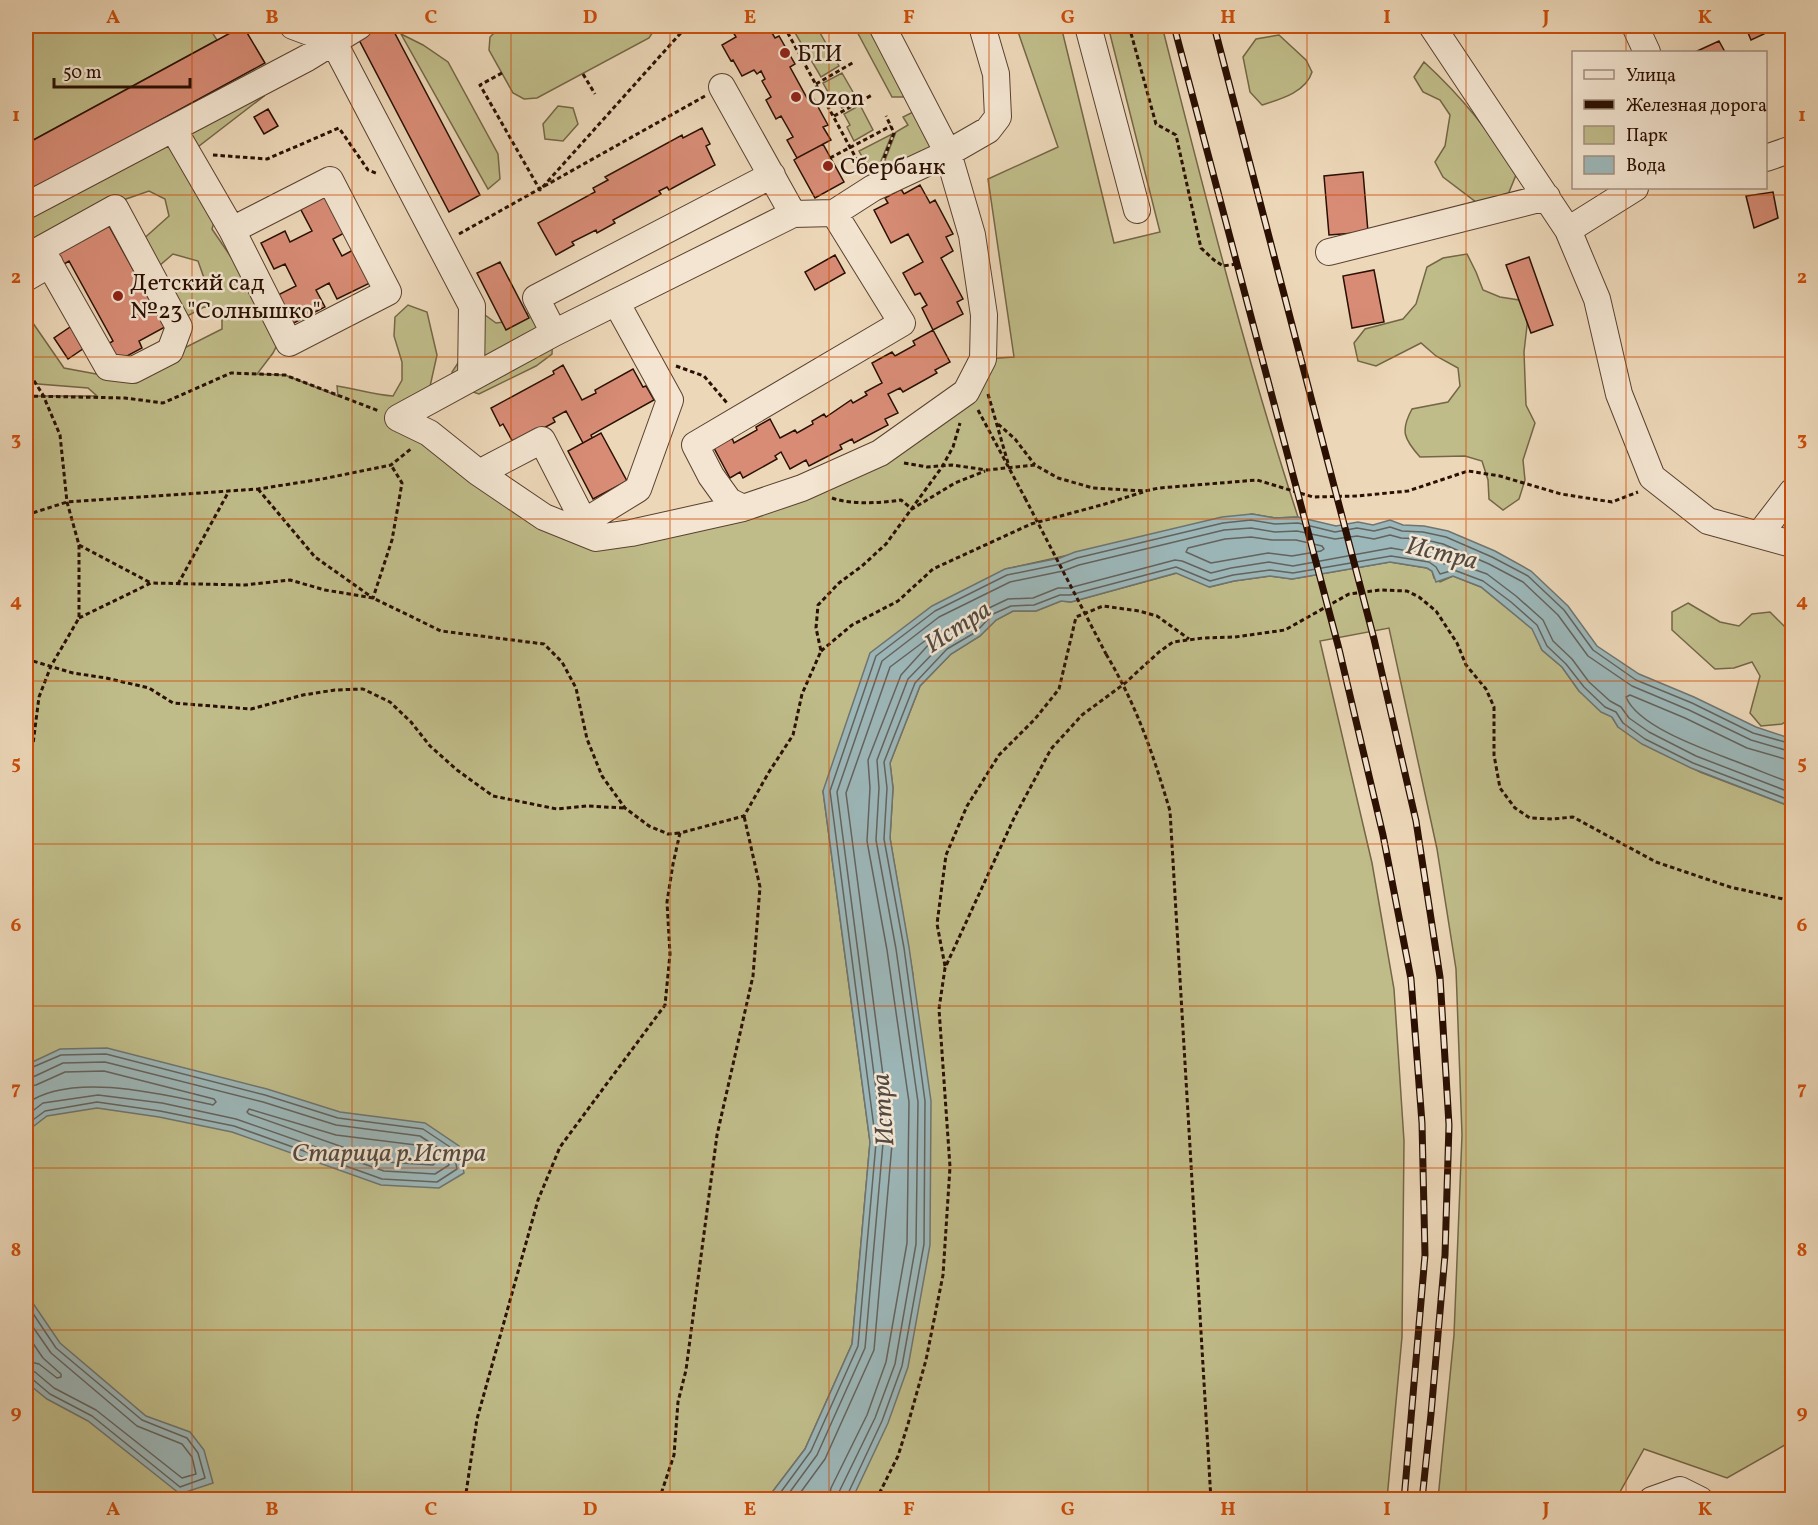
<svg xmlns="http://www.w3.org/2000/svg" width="1818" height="1525" font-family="Vollkorn,serif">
<rect width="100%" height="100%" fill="#ecd7b8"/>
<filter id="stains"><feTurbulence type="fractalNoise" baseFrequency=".00333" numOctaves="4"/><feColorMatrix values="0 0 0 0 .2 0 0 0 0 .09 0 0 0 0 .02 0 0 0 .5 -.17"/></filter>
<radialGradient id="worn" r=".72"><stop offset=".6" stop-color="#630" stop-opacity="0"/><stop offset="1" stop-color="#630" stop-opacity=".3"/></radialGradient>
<path fill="#bfbc89" stroke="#746646" stroke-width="1.5" d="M26 26H208L217 40 26 144Z
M501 26H657L649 38 537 98 524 99 513 93 489 50 490 37Z
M791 26H816L839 66 821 77Z
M854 26H872L906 89 903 97H892Z
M1016 26H1061L1114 243 1160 232 1108 26H1162C1204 191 1245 355 1298 517L1275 518 1252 514 1006 569 823 791 870 1142 852 1344 805 1449 767 1499H26V396H97L88 388 26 383V313L64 368 123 379 222 329V310L204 307 165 328 166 293 185 290 204 278 198 261 173 254 159 266 140 242 169 216 165 199 149 191 126 199 34 244 26 253V186L41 183 251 89 264 96 181 160 195 192 216 215 212 229 231 257 255 274 248 291 265 310 281 337 273 353 257 374 285 375 338 396 337 386C357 389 374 395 393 396L402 380V362L394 336 395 317 408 305 427 312 437 355 427 400 413 413 544 517 631 533 880 453 983 359 1014 357 988 179 1058 147Z
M401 34 423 45 448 62 498 154 500 179 488 189Z
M1279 35 1306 60 1312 72C1306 92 1281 99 1262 105L1250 92 1243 57 1256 39Z
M1424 62C1459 94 1492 134 1516 175L1509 192 1496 208 1476 202 1443 177 1435 162 1445 146 1450 115 1440 100 1423 92 1414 77Z
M842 73 857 99 842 108 836 98 832 99 823 83Z
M860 105 873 130 854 141 847 127 850 125 844 114Z
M558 106 573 108 578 124 563 141 545 139 543 124Z
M917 110 931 137 930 148 878 178 896 132 908 125 903 117Z
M892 134 874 178 859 151Z
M1467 254 1476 272 1483 290 1500 297 1519 300 1528 317 1524 352 1526 405 1535 423 1523 460 1525 480 1519 499 1503 510 1489 499 1488 480 1482 461 1465 456 1420 457C1404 439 1400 431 1412 409L1448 402 1460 386 1458 368 1436 356 1421 343 1376 366 1358 361 1354 343 1365 329 1403 319 1416 304 1427 267 1443 258Z
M481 312 496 323 513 321 530 312 553 323 552 354 536 366 479 394 460 388 452 372 462 357Z
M1390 562 1427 568 1432 571 1434 578 1440 582 1453 576 1481 587 1533 629 1542 650 1562 667 1579 691 1612 717 1618 727 1700 772 1792 807V1441L1727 1478 1644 1449 1616 1499H1438L1454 1335 1462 1135 1456 969 1437 849 1389 628 1320 641 1372 863 1394 989 1404 1141 1402 1337 1387 1499 850 1500 855 1493 913 975 890 838 893 788 890 763 920 686 951 654 980 636 996 620 1013 611H1036L1061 601 1071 602 1177 573 1210 587 1234 581 1270 576 1292 579Z
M1688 603 1720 622 1739 626 1752 614 1770 612 1784 626 1792 631V717L1782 724 1761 726 1750 713 1760 676 1752 662 1734 668 1715 669 1672 630V612Z"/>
<path fill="#9cb7b9" stroke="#6e7470" stroke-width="1.5" d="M1252 514 1275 518 1298 517 1336 526 1358 522 1373 525 1390 520 1403 525 1424 526 1448 531 1495 551 1531 571 1568 606 1597 646 1639 674 1694 697 1756 727 1792 739V807L1691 768 1642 744 1618 727 1612 717 1601 712 1579 691 1562 667 1542 650 1532 629 1481 587 1453 576 1436 582 1432 571 1427 568 1390 562 1292 579 1270 576 1234 581 1209 587 1176 573 1071 602 1061 601 1036 611H1013L996 620 980 636 951 654 920 686 890 763 893 788 890 838 909 947 931 1101 930 1245 908 1367 888 1423 855 1493 850 1499H767L805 1449 852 1344 870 1142 823 791 870 653 932 606 1005 569 1060 558 1075 552 1222 517Z
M107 1048 267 1089 340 1112 425 1123 459 1146 464 1173 439 1188 381 1185 232 1132 159 1117 97 1108 47 1116 26 1132V1065L60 1049Z
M26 1293 60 1343 146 1416 190 1432 204 1450 213 1483 180 1494 88 1421 47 1399 26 1382Z"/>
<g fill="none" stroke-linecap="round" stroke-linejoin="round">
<path stroke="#63635e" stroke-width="1.5" d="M1251 537 1272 540H1296L1322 546 1324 549 1321 551 1292 556 1268 553 1211 563 1186 552 1188 548 1225 539Z
M1792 761 1747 748 1685 718 1630 695 1626 697C1639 729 1713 752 1745 765 1761 771 1776 778 1792 783
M26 1070 61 1055 106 1054 265 1095 338 1118 423 1129 453 1149 457 1169 437 1182 382 1179 234 1126 160 1111 97 1102 45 1111 26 1125
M26 1078 33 1077 63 1063 105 1062 263 1102 336 1125 420 1136 446 1153 449 1165 435 1174 384 1171 236 1119 162 1103 98 1095 43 1103 26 1116
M26 1087 36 1085 65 1072 104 1071 214 1099 216 1102 213 1105C162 1094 70 1071 26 1104
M249 1109 336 1135 416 1145 437 1158 438 1161 433 1165 385 1162 249 1114 247 1112Z
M26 1303 56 1348 142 1420 187 1438 198 1453 205 1478 180 1487 92 1416 50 1394 31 1378H26
M26 1317 51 1353 137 1426 182 1444 192 1457 196 1474 182 1478 96 1410 54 1388 35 1372 26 1370
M26 1333 43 1358 61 1374V1377L57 1378 39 1364 26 1361
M775 1500 811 1451 858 1346 876 1143 830 791 876 656 935 611 1007 575 1061 564 1077 558 1223 523 1251 520 1275 524 1298 523 1335 532 1357 528 1374 531 1390 527 1402 531 1423 532 1446 537 1492 557 1528 576 1564 610 1593 650 1636 680 1692 703 1753 733 1792 744
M784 1500 817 1455 865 1348 883 1143 837 792 882 661 939 617 1010 582 1063 571 1079 565 1224 530 1251 528 1275 532 1297 531 1335 539 1357 536 1374 539 1390 535 1401 538 1422 539 1443 544 1489 564 1523 582 1558 615 1588 656 1632 686 1689 710 1751 740 1792 752
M795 1500 825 1459 874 1350 892 1144 846 793 890 667 930 637 932 639 931 642 901 675 868 760 870 788 867 841 887 950 909 1102 907 1243 886 1362 867 1415 831 1488 829 1500
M838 1500 839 1492 875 1418 895 1364 916 1244 918 1102 896 949 876 840 879 788 877 760 908 679 942 644 971 626 989 608 1008 599 1033 598 1058 588H1069L1175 560 1182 561 1211 573 1231 568 1269 562 1293 566 1391 548 1431 555 1444 564 1456 563 1487 574 1516 596 1543 620 1553 641 1572 659 1589 682 1610 701 1621 707 1629 718 1649 732 1696 756 1792 793
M845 1500 882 1421 902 1366 924 1244 925 1101 904 948 884 839 887 788 884 762 915 683 947 649 976 632 993 614 1011 606 1034 605 1060 595H1070L1176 567 1210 581 1233 575 1270 570 1293 573 1391 556 1429 562 1436 567 1440 574 1454 570 1483 581 1511 602 1537 625 1547 646 1566 664 1584 687 1605 707 1616 712 1623 723 1645 739 1693 763 1792 801"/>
</g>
<path fill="#d88c76" stroke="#2a0f02" stroke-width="1.5" d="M243 26 265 63 34 189 26 174V144Z
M377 26H391L480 195 449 212 357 36Z
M746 26H749L751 30 760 26H768L775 38 779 36 795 64 790 67 807 98 812 96 828 125 823 127 831 140 797 158 787 140 793 137 781 116 776 119 766 100 771 97 762 81 765 79 761 71 757 74 754 70 742 76 733 60 731 61 722 45 736 37 733 32Z
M746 26H749L751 30 760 26H768L775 38 779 36 795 64 790 67 807 98 812 96 828 125 823 127 831 140 823 144 844 182 815 198 794 160 797 158 787 140 793 137 781 116 776 119 766 100 771 97 762 81 765 79 761 71 757 74 754 70 742 76 733 60 731 61 722 45 736 37 733 32Z
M1752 26H1760L1764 34 1751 40 1746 28Z
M1719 41 1725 52H1695Z
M268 109 278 126 264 134 254 117Z
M702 128 710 144 706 146 715 165 669 190 667 187 659 191 661 194 613 220 615 223 597 233 596 230 572 242 574 245 556 255 538 223 595 192 593 188 608 180 605 177 682 135 683 138Z
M1363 172 1368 232 1329 235 1324 176Z
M920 185 930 203 935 200 953 234 946 237 953 251 941 258 963 299 957 302 963 314 933 330 922 308 927 305 920 293 915 295 903 273 923 262 908 234 891 243 874 210 888 203 885 198 901 189 904 194Z
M1773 192 1778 218 1754 228 1746 196Z
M327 195 346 232 333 239 342 256 355 249 372 282 337 299 329 283 316 290 325 307 286 327 272 298 296 286 285 264 274 269 261 243 285 231 290 242 312 231 300 208Z
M109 226 165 327 139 341 142 348 114 363 105 346 113 341 69 261 61 266 51 248 82 231 86 238Z
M835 255 845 273 815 290 805 272Z
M1529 257 1553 325 1531 333 1506 265Z
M500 262 529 318 506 330 477 273Z
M1374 270 1384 322 1352 328 1343 276Z
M76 323 90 344 68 359 54 338Z
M933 330 950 362 935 370 937 373 903 392 900 388 888 394 898 413 885 419 888 425 854 443 852 439 840 445 842 449 809 466 806 460 790 469 781 452 775 456 777 459 743 478 740 472 730 478 714 448 732 438 734 443 757 430 756 427 770 419 780 438 795 430 797 433 813 424 812 421 824 414 826 417 851 400 853 403 867 395 865 392 882 383 872 363 892 352 895 356 915 345 913 341Z
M563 365 582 400 596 393 595 390 633 369 643 387 646 386 654 400 591 435 592 438 583 443 566 411 553 418 555 422 514 444 503 424 500 426 491 408 554 374 553 371Z
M601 433 627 481 593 499 568 451Z"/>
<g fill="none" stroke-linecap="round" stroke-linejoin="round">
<defs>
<path id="minor" d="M293 26 333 41 472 306 471 378
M1088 26 1137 210
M1432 26 1568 230 1597 299 1619 394 1652 477 1708 521 1792 544
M1635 26 1647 52
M722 87 793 214 834 213 873 188 948 153 988 130 998 117 996 74 982 26
M174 130 232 230 289 343 388 292 330 180 232 230
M1766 158 1792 149
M26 206 307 58 359 26
M115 208 179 327 170 351 133 370 108 367 41 249Z
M1568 230 1635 188
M1329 252 1547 197
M26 278 50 264
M616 302 670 400 638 489 584 522 542 440 479 473 429 433 398 418 554 333 793 214
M554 333 536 298 772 175
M479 473 544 517 596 538 631 533 743 508 802 488 880 453 966 392 983 359 984 315 972 235 948 153 882 26
M743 508 729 501 711 476 695 445 902 323 834 213
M1759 535 1792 492
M1652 1500 1680 1490 1700 1500"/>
</defs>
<use href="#minor" stroke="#5a4130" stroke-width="28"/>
<path stroke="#2a0f02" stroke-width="3" stroke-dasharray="4.5 3" stroke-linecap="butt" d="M784 26 863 171
M1129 26 1156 124 1176 135 1201 248 1214 260 1223 266 1236 264
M502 73 480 85 540 190 687 26
M583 74 595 94
M816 84 854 62
M834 116 872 95
M213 155 267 159 339 128 368 170 378 174
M830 158 891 126
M884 158 894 133 886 116
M459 234 705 96
M676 366 704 376 727 403
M26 368 43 395 60 435 67 502 79 545V618L51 666 39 697 33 744 26 769
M988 394 1008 463
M26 396 125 398 163 403 231 373 285 375 379 411
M978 410 1025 498
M998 424 1015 439 1035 465
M904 463 927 467 952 465 987 470 1035 465 1058 478 1093 488 1145 491 1159 488 1257 480 1313 497 1358 496 1408 491 1468 471 1500 476 1561 494 1612 502 1638 492
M258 489 315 557 373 598 392 540 402 483 391 465
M832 498C852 505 880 503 901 500L912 509 955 483 985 471
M26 515 67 502 258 489 322 479 391 465 412 448
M79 545 151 583
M178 584 229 491
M79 618 151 583 245 585 290 580 325 590 373 598 441 631 544 644 562 662 576 688 587 739 602 776 625 808 649 826 668 834 680 833
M821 651 852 625 898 601 933 569 1031 524 1105 504 1143 492
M1106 654C1137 706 1153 754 1170 811L1211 1500
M26 659 73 673 106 678 149 688 173 703 251 709 303 695 335 690 363 689 390 702 411 722 430 746 457 770 493 796 557 809 587 806 625 808
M945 966 937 924 946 855 967 806 999 755 1035 719 1059 689 1076 617 1103 606 1139 611 1157 616 1189 639
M465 1500 477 1419 538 1200 560 1147 665 1005 670 954 667 902 673 864 680 833 744 816 769 772 793 735 802 694 821 651 816 628 818 605 839 583 862 566 886 544 942 467 953 447 960 423
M659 1500 674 1455 678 1402 686 1370 717 1135 753 976 760 887 744 816
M876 1500 898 1456 908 1424 926 1360 943 1275 950 1167 939 1009 945 968 1015 816 1051 749 1082 715 1124 684 1159 652 1173 642 1203 638 1235 637 1285 630 1349 594 1380 590 1407 591 1419 597 1436 611 1457 643 1466 665 1486 689 1494 707V755L1500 788 1515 808 1530 818 1553 819 1573 817 1656 862 1730 887 1792 901"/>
<use href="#minor" stroke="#f3e5d1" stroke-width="26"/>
<defs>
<path id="rail" d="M1174 26 1339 649 1383 835 1411 979 1422 1123 1425 1255 1404 1500
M1214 26 1374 639 1416 821 1440 977 1449 1125 1445 1255 1431 1414 1422 1500"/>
</defs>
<use href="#rail" stroke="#2a0f02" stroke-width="7"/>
<use href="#rail" stroke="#f3e5d1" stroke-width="4.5" stroke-dasharray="14" stroke-linecap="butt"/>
<path stroke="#2a0f02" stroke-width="3" stroke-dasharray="4.5 3" stroke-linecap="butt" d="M1025 498 1106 654"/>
</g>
<path fill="none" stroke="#cc4e0a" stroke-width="1.5" stroke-opacity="0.55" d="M192 26V1500M352 26V1500M511 26V1500M670 26V1500M829 26V1500M989 26V1500M1148 26V1500M1307 26V1500M1466 26V1500M1626 26V52M1626 188V1500M26 195H1792M26 357H1792M26 519H1792M26 681H1792M26 844H1792M26 1006H1792M26 1168H1792M26 1330H1792"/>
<g fill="#8f2418" stroke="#f3e5d1" stroke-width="2">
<circle cx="785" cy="53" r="6"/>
<circle cx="796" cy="97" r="6"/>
<circle cx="828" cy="166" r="6"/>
<circle cx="118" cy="296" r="6"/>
</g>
<g text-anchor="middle" stroke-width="5" stroke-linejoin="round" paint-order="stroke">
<g font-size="24" fill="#2a0f02" stroke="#f3e5d1" text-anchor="start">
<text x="797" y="61">БТИ</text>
<text x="808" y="105">Ozon</text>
<text x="840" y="174">Сбербанк</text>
<text x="130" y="290">Детский сад<tspan x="130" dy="28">№23 "Солнышко"</tspan></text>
</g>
<g font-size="26" font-style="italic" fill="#524a42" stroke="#f3e5d1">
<text transform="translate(1442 552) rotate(13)" y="9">Истра</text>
<text transform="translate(957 626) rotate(-33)" y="9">Истра</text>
<text transform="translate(882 1110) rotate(-94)" y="9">Истра</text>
<text x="389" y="1161">Старица р.Истра</text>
</g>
</g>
<rect width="1818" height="1525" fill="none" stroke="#ecd7b8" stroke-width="66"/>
<rect x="1572" y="51" width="195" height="138" fill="#f3e5d1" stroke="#a38f7e" stroke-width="1.5"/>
<rect x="1584" y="70" width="30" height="9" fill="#f3e5d1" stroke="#a38f7e" stroke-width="1.5"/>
<text x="1626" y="81" font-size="18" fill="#2a0f02">Улица</text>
<rect x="1584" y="100" width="30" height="9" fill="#2a0f02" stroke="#a38f7e" stroke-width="1.5"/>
<text x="1626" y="111" font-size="18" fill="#2a0f02">Железная дорога</text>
<rect x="1584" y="126" width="30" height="18" fill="#bfbc89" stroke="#a38f7e" stroke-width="1.5"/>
<text x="1626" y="141" font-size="18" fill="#2a0f02">Парк</text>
<rect x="1584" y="156" width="30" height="18" fill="#9cb7b9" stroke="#a38f7e" stroke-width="1.5"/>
<text x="1626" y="171" font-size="18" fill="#2a0f02">Вода</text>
<path d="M54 78v9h136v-9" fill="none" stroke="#2a0f02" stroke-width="3"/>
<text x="63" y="78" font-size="18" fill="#2a0f02" stroke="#f3e5d1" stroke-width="4.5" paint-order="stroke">50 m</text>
<rect x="33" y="33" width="1752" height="1459" fill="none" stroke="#cc4e0a" stroke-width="2"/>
<g font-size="20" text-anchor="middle" font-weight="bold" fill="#cc4e0a">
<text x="113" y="23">A</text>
<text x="272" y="23">B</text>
<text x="431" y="23">C</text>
<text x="590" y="23">D</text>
<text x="750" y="23">E</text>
<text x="909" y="23">F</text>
<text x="1068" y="23">G</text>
<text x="1228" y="23">H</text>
<text x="1387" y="23">I</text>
<text x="1546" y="23">J</text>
<text x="1705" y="23">K</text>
<text x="16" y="121">1</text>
<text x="1802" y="121">1</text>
<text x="16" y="283">2</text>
<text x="1802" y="283">2</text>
<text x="16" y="445">3</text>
<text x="1802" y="445">3</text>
<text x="16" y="607">4</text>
<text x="1802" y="607">4</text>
<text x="16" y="769">5</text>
<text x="1802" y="769">5</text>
<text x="16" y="931">6</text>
<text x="1802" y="931">6</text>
<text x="16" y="1094">7</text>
<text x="1802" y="1094">7</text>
<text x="16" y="1256">8</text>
<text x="1802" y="1256">8</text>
<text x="16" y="1418">9</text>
<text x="1802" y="1418">9</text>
<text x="113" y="1515">A</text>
<text x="272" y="1515">B</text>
<text x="431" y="1515">C</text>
<text x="590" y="1515">D</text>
<text x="750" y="1515">E</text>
<text x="909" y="1515">F</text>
<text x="1068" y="1515">G</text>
<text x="1228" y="1515">H</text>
<text x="1387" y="1515">I</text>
<text x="1546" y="1515">J</text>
<text x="1705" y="1515">K</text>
</g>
<rect width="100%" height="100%" filter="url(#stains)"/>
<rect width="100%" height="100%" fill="url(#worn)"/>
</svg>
